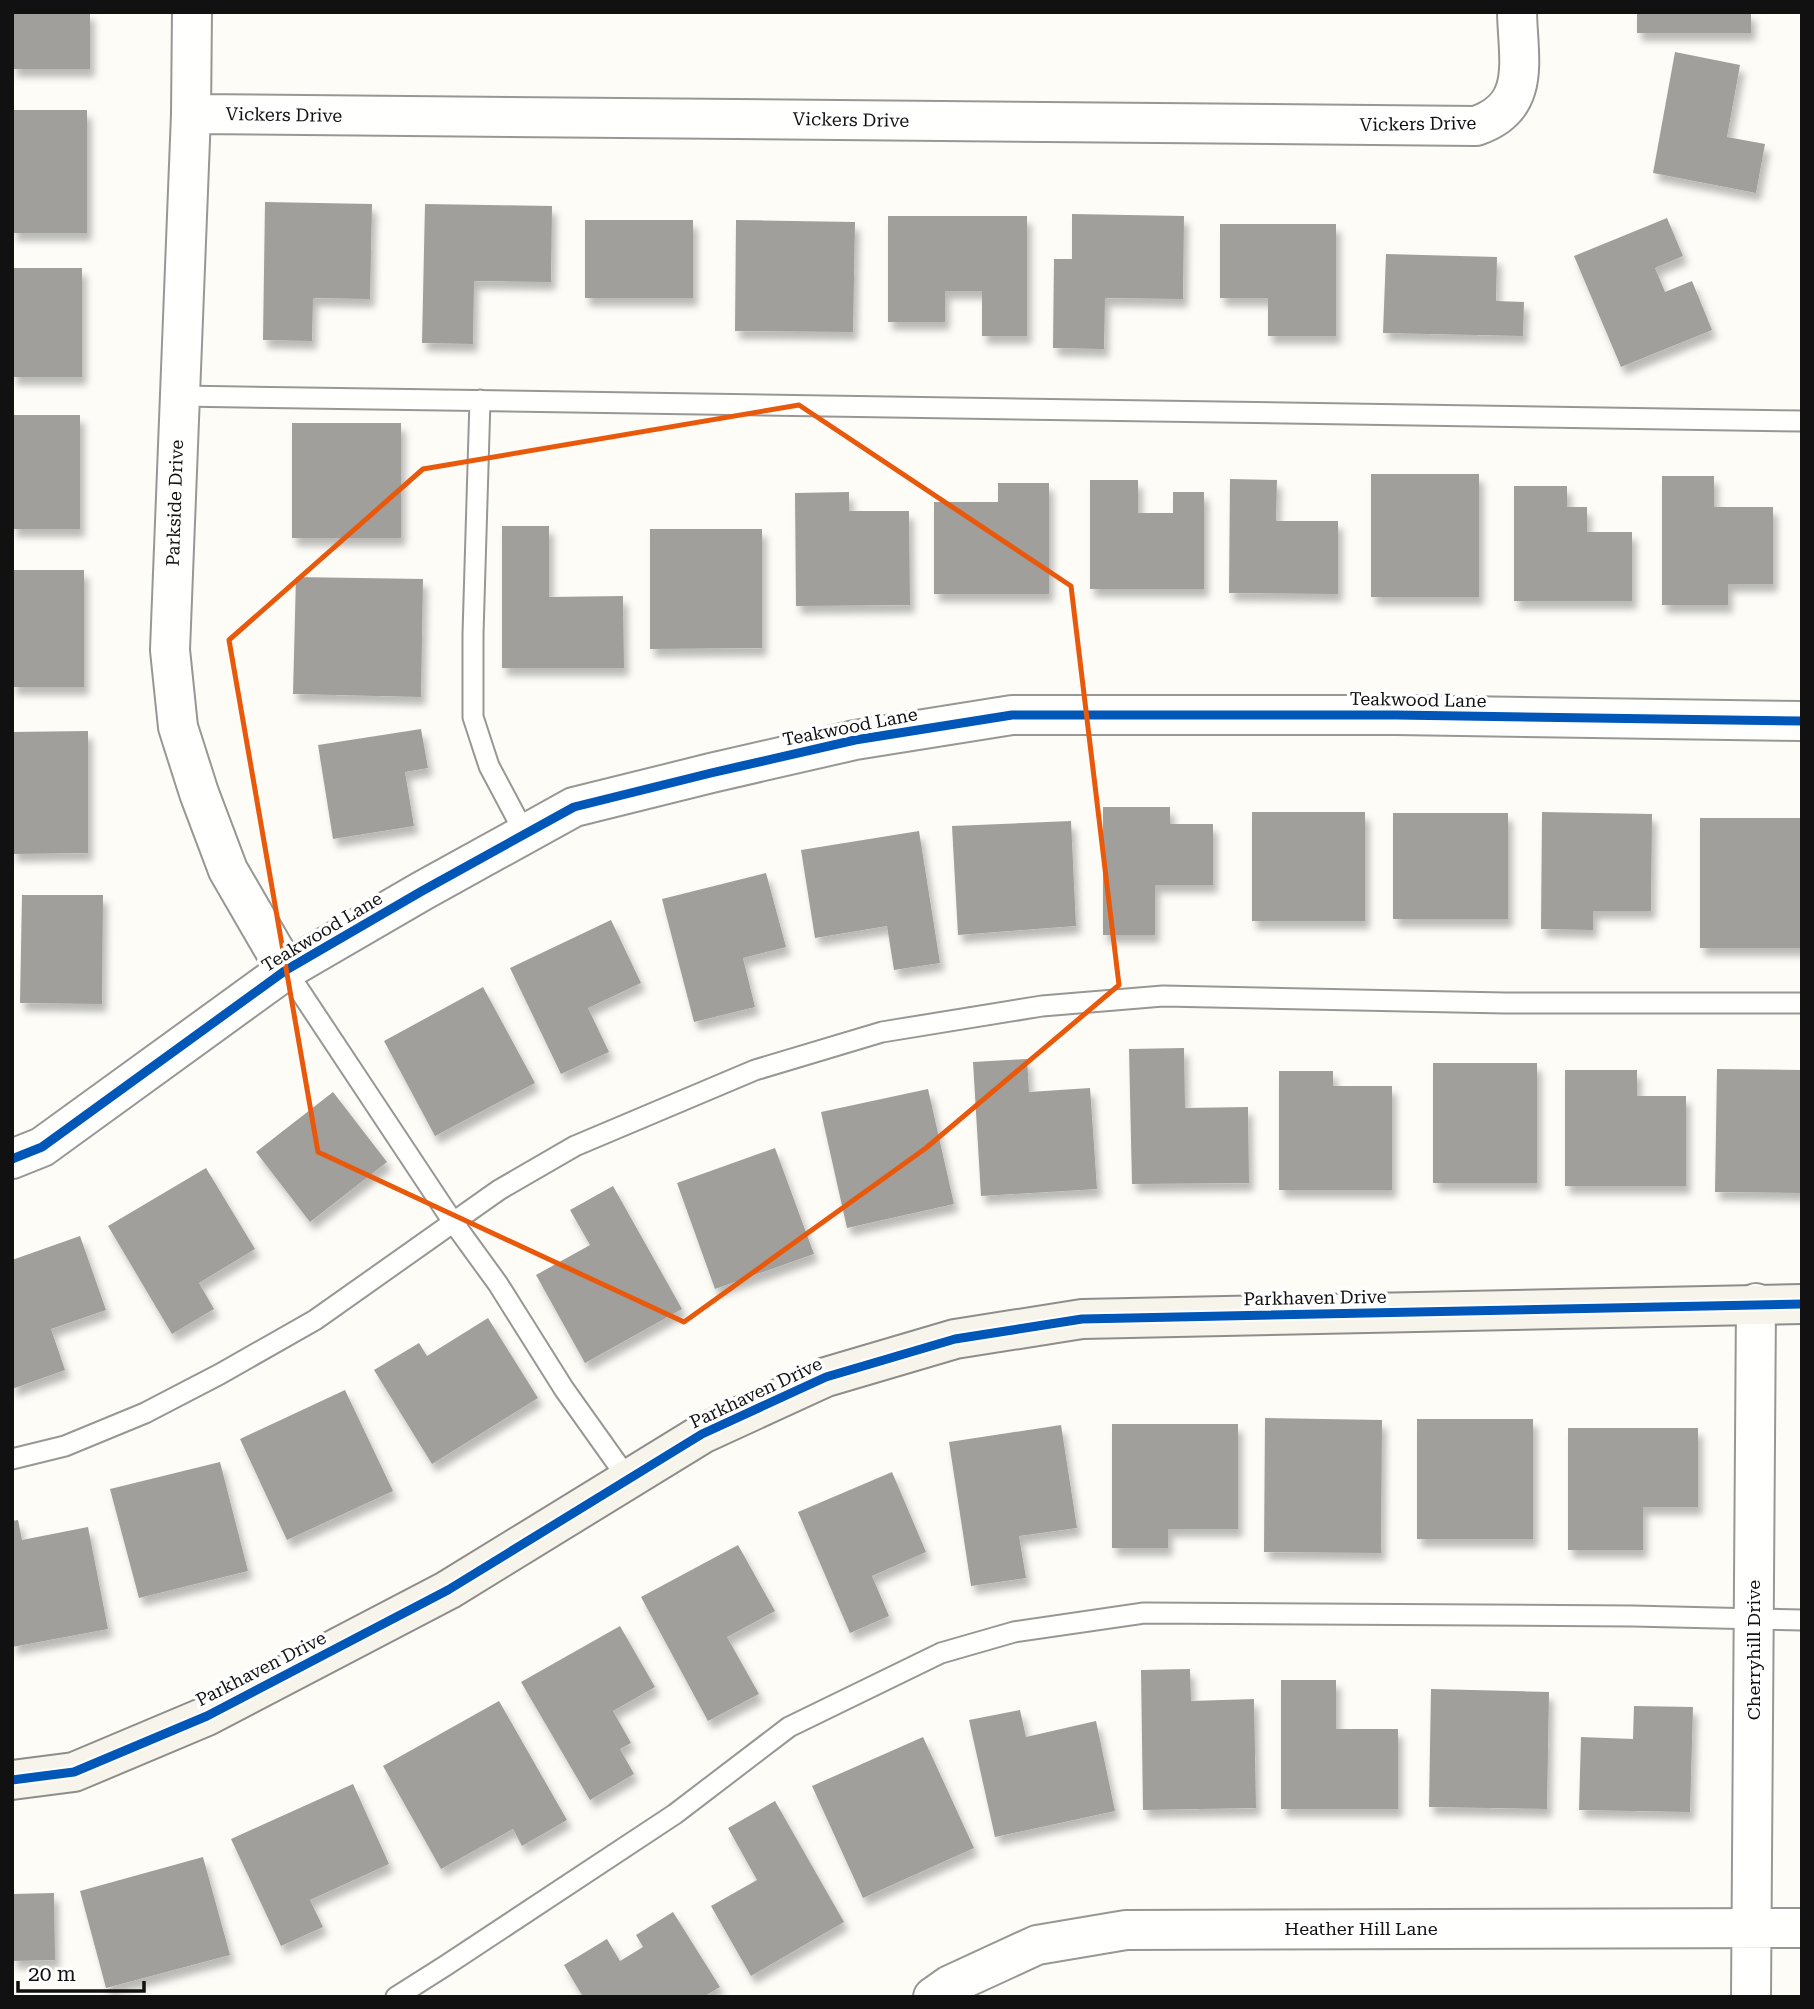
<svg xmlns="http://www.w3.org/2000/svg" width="1814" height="2009" font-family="'Roboto Serif',serif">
<defs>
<filter id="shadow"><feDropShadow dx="4.5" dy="8" stdDeviation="3.5" flood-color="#0004"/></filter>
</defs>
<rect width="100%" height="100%" fill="#fdfcf7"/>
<path fill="#a19f9c" filter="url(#shadow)" d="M12 12H90V69H12Z
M1637 12H1751V33H1637Z
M1675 52 1740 65 1727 137 1765 144 1756 193 1653 173Z
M12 110H87V233H12Z
M265 202 372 204 370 299 313 298 312 341 263 340Z
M425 204 552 206 551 282 474 281 473 344 422 343Z
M1072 214 1184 216 1183 299 1105 298 1104 349 1053 348 1054 259H1072Z
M888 216H1027V336H982V291H945V322H888Z
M1667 218 1683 256 1655 268 1665 292 1692 281 1712 330 1621 367 1574 256Z
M585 220H693V298H585Z
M736 220 855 222 853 332 735 331Z
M1220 224H1336V336H1268V298H1220Z
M1386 254 1497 257 1496 301 1524 302 1523 336 1383 333Z
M12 268H82V377H12Z
M12 415H80V529H12Z
M292 423H401V538H292Z
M1371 474H1479V597H1371Z
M1662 476H1714V507H1773V584H1728V605H1662Z
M1230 479 1277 480 1276 521H1338V594L1229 593Z
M1090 480H1138V513H1173V492H1204V589H1090Z
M998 483H1049V594H934V502H998Z
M1514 486H1567V507H1587V532H1632V601H1514Z
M849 492V511H909L910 605 796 606 795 493Z
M502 526H549V597L623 596 624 668H502Z
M650 529H762V648L650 649Z
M12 570H84V687H12Z
M296 577 423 579 421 697 293 694Z
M421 729 428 768 405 772 414 826 333 839 318 745Z
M88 731V853L12 854V732Z
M1103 807H1170V824H1213V885H1155V935H1103Z
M1252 812H1365V921H1252Z
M1542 812 1652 814 1651 911H1593V930L1541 929Z
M1393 813H1508V919H1393Z
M1700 818H1802V948H1700Z
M1071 821 1076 926 958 935 952 826Z
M919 831 940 963 894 970 887 926 815 938 801 850Z
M766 873 786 947 743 958 755 1007 694 1022 662 899Z
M22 895H103L102 1004 20 1003Z
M611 920 641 983 588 1008 609 1052 561 1074 510 968Z
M483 987 535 1083 435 1136 384 1041Z
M1184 1048 1185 1108 1248 1107 1249 1183 1132 1184 1129 1049Z
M1027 1059 1029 1092 1090 1088 1097 1189 981 1196 973 1062Z
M1433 1063H1537V1183H1433Z
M1717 1069 1802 1070V1193L1715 1192Z
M1565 1070H1637V1096H1686V1186H1565Z
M1279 1071H1333V1086H1392V1190H1279Z
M928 1089 954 1204 847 1228 821 1112Z
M333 1092 387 1162 310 1222 256 1152Z
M775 1148 814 1254 715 1289 677 1183Z
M206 1168 255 1249 199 1283 214 1309 172 1334 108 1226Z
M613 1186 682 1309 585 1363 536 1275 590 1245 570 1210Z
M80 1236 106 1310 51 1329 65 1370 12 1389V1260Z
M488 1318 538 1398 432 1464 374 1370 419 1343 427 1356Z
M345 1390 393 1491 287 1540 240 1439Z
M1265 1418 1382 1420 1381 1553 1264 1552Z
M1417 1419H1533V1539H1417Z
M1112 1424H1238V1529H1168V1548H1112Z
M1061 1425 1077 1528 1019 1536 1026 1578 971 1586 949 1442Z
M1568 1428H1698V1507H1643V1550H1568Z
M220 1462 248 1571 139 1598 110 1489Z
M892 1472 926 1552 872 1576 889 1616 850 1633 798 1512Z
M18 1520 22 1540 88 1527 108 1629 12 1647V1521Z
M738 1545 775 1611 727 1637 759 1694 708 1721 641 1597Z
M620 1626 655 1687 613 1711 631 1743 620 1749 634 1774 590 1800 521 1682Z
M1190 1669 1191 1701 1254 1699 1256 1808 1143 1810 1141 1670Z
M1281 1680H1336V1729H1398V1809H1281Z
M1431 1689 1549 1692 1547 1809 1429 1807Z
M499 1701 567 1820 522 1846 513 1829 441 1869 383 1766Z
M1634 1706 1693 1707 1690 1812 1579 1810 1581 1737 1633 1739Z
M1020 1710 1026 1737 1096 1721 1115 1811 995 1837 969 1720Z
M923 1737 974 1848 863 1898 812 1786Z
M353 1784 389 1864 310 1900 323 1927 281 1946 231 1839Z
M775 1801 844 1922 751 1976 711 1906 757 1880 728 1828Z
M203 1857 230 1955 106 1988 80 1891Z
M54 1893 55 1960 12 1961V1894Z
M673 1912 720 1987 703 1997H583L564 1965 607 1939 620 1961 643 1947 636 1935Z"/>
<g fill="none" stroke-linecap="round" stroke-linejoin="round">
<defs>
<path id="lane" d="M180 396 1802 421
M480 400 473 634V717L489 766 525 834
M286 970 453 1222 498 1284 564 1389 628 1479
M12 1459 65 1446 145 1413 220 1374 315 1320 499 1190 575 1146 755 1070 882 1032 1042 1006 1163 996 1505 1003H1802
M396 1997 445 1966 675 1814 789 1727 941 1653 1014 1632 1144 1613 1632 1616 1802 1620"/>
<path id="street" d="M192 12 191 114 170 650 178 727 199 793 228 870 286 970
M191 114 1476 126C1532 107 1518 60 1517 12
M12 1159 42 1147 286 970 422 891 574 807 711 773 855 740 1012 715H1396L1802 721
M933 1997 950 1985 1037 1945 1126 1930 1802 1928
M1751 1997 1756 1303"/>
<path id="secondary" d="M12 1780 74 1772 207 1716 448 1590 702 1434 826 1377 955 1339 1082 1319 1802 1304"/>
</defs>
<use href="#lane" stroke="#979795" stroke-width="23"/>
<use href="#street" stroke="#979795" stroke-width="42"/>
<use href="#secondary" stroke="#8e8d8b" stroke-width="42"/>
<use href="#lane" stroke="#fffffe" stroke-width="19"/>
<use href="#street" stroke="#fffffe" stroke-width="38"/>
<use href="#secondary" stroke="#f6f4eb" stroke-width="38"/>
<defs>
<path id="cycleway" d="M12 1159 42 1147 286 970 422 891 574 807 711 773 855 740 1012 715H1396L1802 721
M12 1780 74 1772 207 1716 448 1590 702 1434 826 1377 955 1339 1082 1319 1802 1304"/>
</defs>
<use href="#cycleway" stroke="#fff" stroke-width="13"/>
<use href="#cycleway" stroke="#0057b8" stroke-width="9"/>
</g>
<path fill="none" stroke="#e8590c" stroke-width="5" stroke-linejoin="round" d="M799 405 1071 586 1119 985 926 1148 684 1322 318 1152 229 640 423 469Z"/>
<g text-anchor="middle" stroke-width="7" stroke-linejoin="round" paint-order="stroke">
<g font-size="18" fill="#111" stroke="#fff">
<text transform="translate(284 115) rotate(1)" y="6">Vickers Drive</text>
<text transform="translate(851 120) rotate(1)" y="6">Vickers Drive</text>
<text transform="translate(1418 124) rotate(-1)" y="6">Vickers Drive</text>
<text transform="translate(175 503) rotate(-88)" y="6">Parkside Drive</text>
<text transform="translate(1418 700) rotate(1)" y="6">Teakwood Lane</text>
<text transform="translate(850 727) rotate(-11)" y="6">Teakwood Lane</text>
<text transform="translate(322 932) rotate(-31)" y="6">Teakwood Lane</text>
<text transform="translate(1315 1298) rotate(-1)" y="6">Parkhaven Drive</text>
<text transform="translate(756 1393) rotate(-25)" y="6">Parkhaven Drive</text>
<text transform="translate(1754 1650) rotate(-90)" y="6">Cherryhill Drive</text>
<text transform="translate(261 1669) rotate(-27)" y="6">Parkhaven Drive</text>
<text x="1361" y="1935">Heather Hill Lane</text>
</g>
</g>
<rect width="1814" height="2009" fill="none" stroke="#111111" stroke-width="28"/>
<path d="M18 1981v10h126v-10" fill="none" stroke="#111111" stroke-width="3.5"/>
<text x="28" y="1981" font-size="21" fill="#111111" stroke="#ffffff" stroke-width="5" paint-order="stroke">20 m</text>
</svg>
